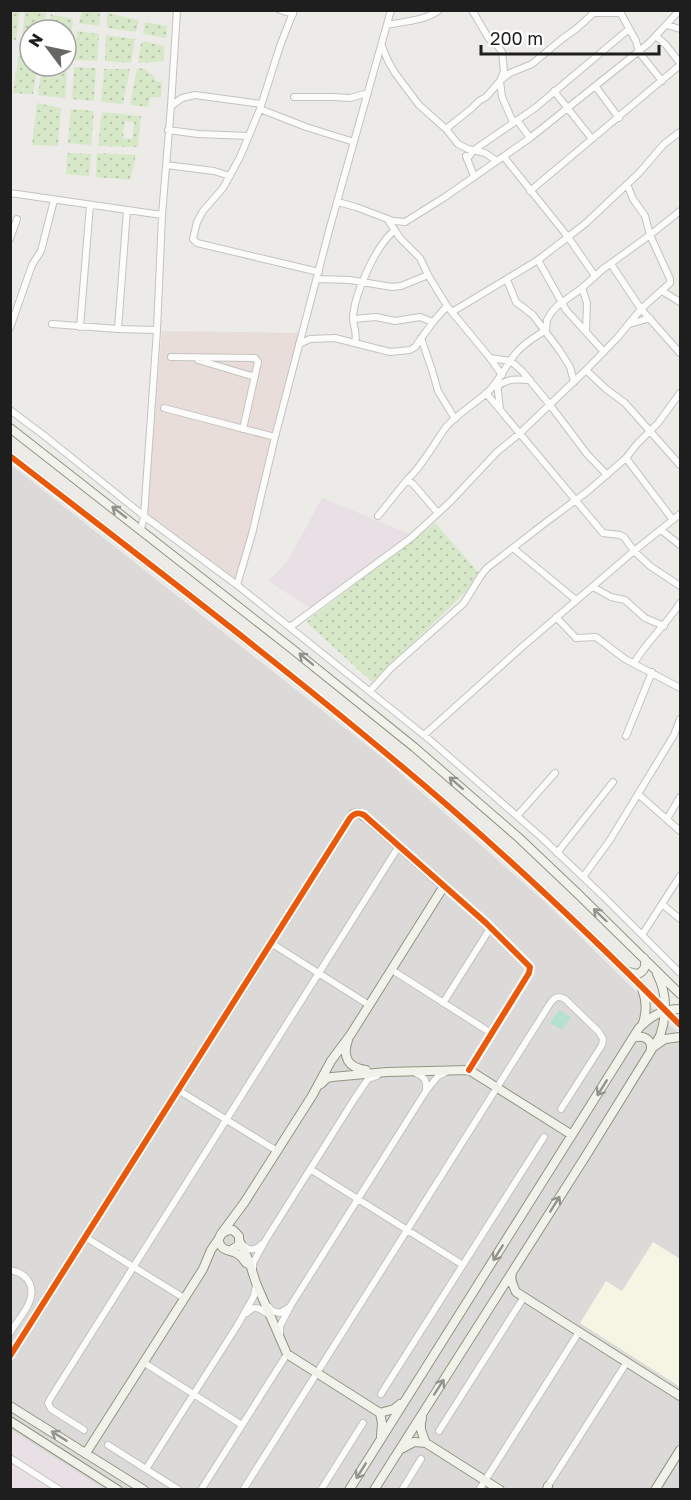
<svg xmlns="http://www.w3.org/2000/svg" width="691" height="1500" font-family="'Golos Text',sans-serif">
<defs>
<pattern id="grass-dots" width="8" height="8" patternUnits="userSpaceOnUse" patternTransform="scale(1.5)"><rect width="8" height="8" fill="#d7e8c8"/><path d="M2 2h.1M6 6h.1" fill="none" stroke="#b8c7ab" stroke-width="1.8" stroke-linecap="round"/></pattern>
</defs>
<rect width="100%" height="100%" fill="#ecebe7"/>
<path fill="#dbdad8" d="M10 464 384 759 547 904 680 1035V1489H11Z"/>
<path fill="#e9ddd9" d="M162 331 299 333 235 589 146 522Z"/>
<path fill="#e9e0e5" d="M322 498 410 534 310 608 268 581 287 562Z
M11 1430 104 1489H11Z"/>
<path fill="#f4f5e3" d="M653 1242 680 1259V1387L580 1323 606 1281 622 1291Z"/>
<path fill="url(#grass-dots)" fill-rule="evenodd" d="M10 11H20L16 40 11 39Z
M25 11 46 13 43 30H30V41H22Z
M82 11H100L99 26 79 23Z
M107 13 139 20 136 32 107 28Z
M51 14 73 19 70 48 66 47V30H48Z
M145 22 167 26 166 38 143 34Z
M77 31 99 34 97 61 75 60Z
M106 35 135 39 131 63 105 61Z
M144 41 164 46V61L138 63 141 43Z
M20 46 30 47V66H37L33 94 13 93Z
M66 53H68L65 98 38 95 42 66H66Z
M74 67 96 68 94 101 72 99Z
M137 68 145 69 154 76 155 81 162 82 161 97 150 98 148 107 130 105Z
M104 69H130L123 104 101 102Z
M37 103 61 108 58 146 32 145Z
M71 109 94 111 91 145 68 143Z
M102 112 141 116 138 147 98 146ZM125 121 134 122 132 139 123 138Z
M67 153 91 154 89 176 66 174Z
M97 153 136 155 130 180 96 177Z
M435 523 478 572 467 591 372 682 306 622Z"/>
<path fill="#b5e1d1" d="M559 1010 571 1017 562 1030 550 1023Z"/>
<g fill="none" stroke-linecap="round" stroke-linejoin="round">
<defs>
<path id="street" d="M280 10 293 14
M294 10 280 46 260 109 240 157 223 188 203 211 197 222 193 239 197 243 319 272
M472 10 489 39 497 45 502 52 504 71 500 81 502 97 513 122
M619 10 636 41 639 52 662 81
M595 13H621
M387 25C402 22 428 20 439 10
M667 25 680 29
M657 37 666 45 680 63
M382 46 388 61 395 73 419 105 446 129 458 144 468 149 485 153 497 161
M596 87 619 118
M554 91 592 139
M294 97H333L350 98 368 93
M171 106 182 98 195 95 261 104
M260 109 306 127 354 142
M517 120 530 138
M446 129 472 108 479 101 486 97 500 81 510 73 532 64 562 39 576 29 597 10
M168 130 198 134 249 136
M466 156 474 176
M504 157 568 237 595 276
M467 159 474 150 535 108 629 29
M166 165 214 171 230 176
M530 191 680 65
M10 193 162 215
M338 202 356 207 393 221 405 222 445 197 530 138 649 43 680 10
M388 220 400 238 420 258 428 275 447 306 490 358 502 375
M10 239 17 219
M538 260 566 310 604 352
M611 264 641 309 680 353
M317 279 350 280 392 287 401 286 428 275
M507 280 516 302 533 315 560 351 570 367 574 382
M582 288 587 303 586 331
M662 291 680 302
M452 312 538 260 568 237 586 223 639 173 664 144 680 132
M353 319 376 317 395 321 420 317 433 322
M52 324 118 329 157 330
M630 324 650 318
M80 327 90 205
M10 328 32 265 41 251 54 200
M118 329 127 210
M421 338 432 370 438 391 455 419
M355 343C358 330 352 326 353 315 356 291 376 245 395 230
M299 344 310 339 335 338 390 352 410 350 415 347 433 322 447 306
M171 357 255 358 258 362 243 429
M490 358 511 361 523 372 550 405 587 454 607 475
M198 360 255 377
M586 370 606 389 625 403 680 465
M497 383 500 409
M497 387C507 378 518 379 530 380
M486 393 603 533 620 535 624 537 634 551 650 566 680 586
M164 408 275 437
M10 410 46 437 144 516 237 585 430 740 541 837 604 897 680 973
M626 458 673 520
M438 513 413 484 407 480C423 465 433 445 446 427 457 414 476 403 489 391 500 379 506 365 516 353 524 343 535 337 546 330L547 320 551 313 557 306 582 288 603 269 650 235 680 211
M378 516 407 480
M141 529 144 516 157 330 162 215 171 106 177 10
M661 530 680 545
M513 548 576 600
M237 585 252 534 275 437 330 227 391 10
M593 587 611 597 625 600 645 618 664 626
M556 617 576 638 596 637 625 659 680 688
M290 627 411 538 450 502 497 452 519 434 586 370 618 337 641 309 670 283V279L650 235 645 216 633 199 627 184
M634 663C647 641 667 624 680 603
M370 691 391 668 463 604C472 592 477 579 487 568L545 523 588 491 626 458 637 444 658 423 680 393
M424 735 522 647 634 551 680 514
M626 736 652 672
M638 794 680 831
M517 816 555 773
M667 819 680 797
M557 853 613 782
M583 877 610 840 674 735 680 719
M444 886 497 933 530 967 529 973 469 1070
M662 904 680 919
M642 935 680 876
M271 943 369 1005
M392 970 491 1033
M443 1003 491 927
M416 1073C425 1077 427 1081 426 1090
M178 1090 277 1151
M310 1169 463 1265
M85 1237 184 1298
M243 1245C249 1252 256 1250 262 1244
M10 1270C19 1272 26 1275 30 1284 37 1302 18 1318 10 1333
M253 1270V1263L265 1241 355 1098 368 1079 377 1076
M269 1307 272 1311 280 1313 288 1308
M247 1313C254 1304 261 1309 268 1314
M280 1334V1326L291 1305 426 1091 438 1076 446 1072
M143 1362 242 1425
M381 1394 544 1137
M84 1430 51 1409 48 1403 50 1399 399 846
M439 1431 524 1297
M108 1445 179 1490
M10 1458 60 1490
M146 1469 237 1326 254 1296 256 1285
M546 1489 627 1362
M201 1490 287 1354
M243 1490 551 1002C555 997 559 995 565 999L599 1032 603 1039 602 1045 561 1109
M321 1490 363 1423
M402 1490 421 1459
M479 1490 579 1332"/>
<path id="secondary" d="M10 428 291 648 414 747 518 837 576 892 680 994
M10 456C139 556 269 655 394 760 494 843 589 933 680 1025
M629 972 637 974C644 972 647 966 644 958
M642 989C647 1001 647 1011 643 1023
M633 1038C643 1035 652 1038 651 1050
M348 1040C342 1057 348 1068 366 1070
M655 1046 665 1039 680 1037
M321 1084 327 1078 332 1077 387 1072 469 1070 572 1135
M240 1242 249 1261 256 1283 287 1354 380 1413 394 1409 400 1404
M231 1250 239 1245V1236L233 1230C224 1230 214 1237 221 1246 227 1254 236 1247 246 1263
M512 1273C510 1280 513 1285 516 1292L680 1396
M10 1356 350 818 353 814 359 813 367 818 444 886 351 1034 331 1061 312 1096 244 1203 221 1234
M10 1406 144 1490
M380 1413 382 1423 381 1436
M422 1418C419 1429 422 1433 426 1443
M10 1421 118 1490
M403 1448 414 1442 426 1443 500 1490
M86 1453 203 1269 211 1250 220 1237
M349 1490 639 1028C651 1016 663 1009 680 1009
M374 1490 587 1154 660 1036C667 1015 668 995 657 974
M547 1490 548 1486
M655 1490 680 1450"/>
</defs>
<use href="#street" stroke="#c3c3c1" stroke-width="8"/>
<use href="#secondary" stroke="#929580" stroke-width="10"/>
<use href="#street" stroke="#fcfcfb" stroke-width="6"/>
<use href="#secondary" stroke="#f1f3ea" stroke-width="8"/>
<defs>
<path id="cycleway" d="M10 456C139 556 269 655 394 760 494 843 589 933 680 1025
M10 1356 350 818C354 813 358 812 364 815L486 923 530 967 529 973 469 1070"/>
</defs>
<use href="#cycleway" stroke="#fff" stroke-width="10"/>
<use href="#cycleway" stroke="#e8590c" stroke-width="6"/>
</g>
<defs><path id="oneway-shaft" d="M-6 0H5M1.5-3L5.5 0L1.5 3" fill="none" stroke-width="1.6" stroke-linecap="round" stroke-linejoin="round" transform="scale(1.5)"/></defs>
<g stroke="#92938e">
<use href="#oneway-shaft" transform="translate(119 512) rotate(-142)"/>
<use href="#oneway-shaft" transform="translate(306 659) rotate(-141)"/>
<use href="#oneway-shaft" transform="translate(456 783) rotate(-139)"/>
<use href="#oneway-shaft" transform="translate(600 915) rotate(-136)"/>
<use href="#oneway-shaft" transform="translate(602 1088) rotate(122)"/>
<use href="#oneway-shaft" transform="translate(555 1204) rotate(-58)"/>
<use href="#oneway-shaft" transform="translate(498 1253) rotate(122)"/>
<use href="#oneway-shaft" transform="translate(439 1387) rotate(-57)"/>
<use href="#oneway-shaft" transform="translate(59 1436) rotate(-148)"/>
<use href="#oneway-shaft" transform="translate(361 1471) rotate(122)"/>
</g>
<rect width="691" height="1500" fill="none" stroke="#1e1e1e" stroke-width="24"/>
<g transform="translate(48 48) rotate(302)"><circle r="28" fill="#ffffff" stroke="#a5a5a5" stroke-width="1.5"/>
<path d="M0-4.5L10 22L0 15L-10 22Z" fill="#666664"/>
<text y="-9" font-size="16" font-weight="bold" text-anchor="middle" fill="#1e1e1e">N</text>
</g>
<path d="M481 45v9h178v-9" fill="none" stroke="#1e1e1e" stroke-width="3"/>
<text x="490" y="45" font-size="18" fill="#1e1e1e" stroke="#ffffff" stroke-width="4.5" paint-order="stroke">200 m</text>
</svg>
